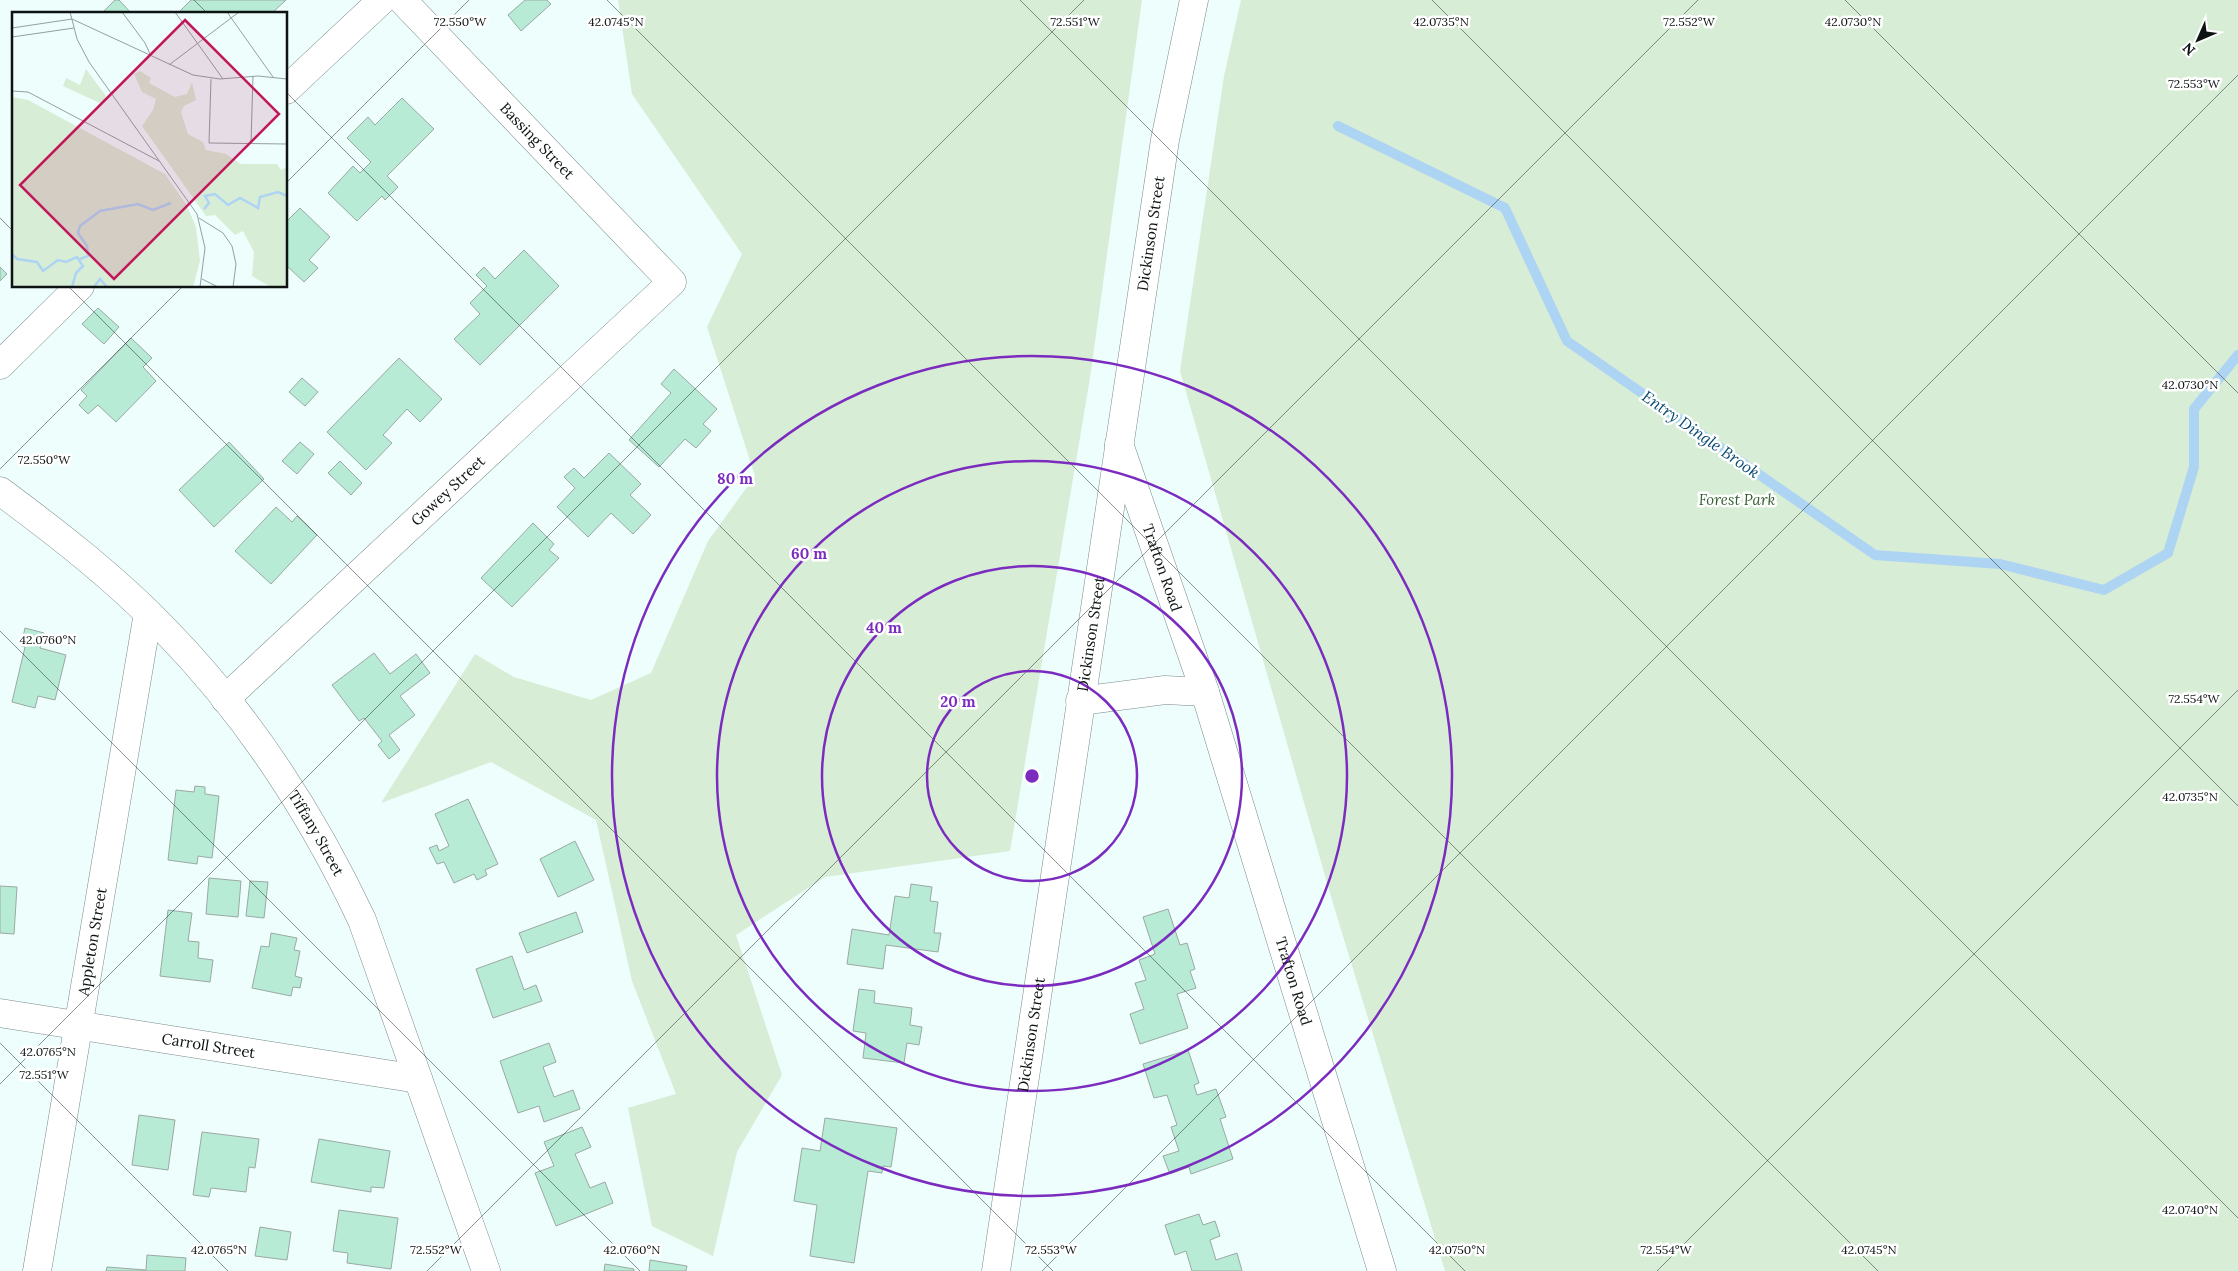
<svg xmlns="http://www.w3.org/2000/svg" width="2238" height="1271" font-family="Lora,serif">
<rect width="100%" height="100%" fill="#edfefd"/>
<path fill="#d8edd5" d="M618 0H1142L1090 378 1010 851 825 877 736 935 782 1075 737 1152 713 1256 652 1226 628 1108 676 1094 632 981 596 820 491 762 381 803 475 654 514 677 591 700 651 673 708 541 755 476 707 327 742 254 632 94Z
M1241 0H2238V1271H1445L1332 900 1180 371 1224 76Z"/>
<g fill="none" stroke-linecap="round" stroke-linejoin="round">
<path stroke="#add4f3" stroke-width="10" d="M1338 126 1505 208 1567 341 1875 555 2000 564 2104 590 2168 553 2194 467V409L2238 355"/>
</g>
<path fill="#b7ebd5" stroke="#9ba9a3" d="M115 0H119L132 14H104L103 12Z
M191 0H286L271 14H177Z
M525 0H547L551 4 521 31 508 15Z
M402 98 434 129 387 176 398 187 385 200 382 196 357 221 328 193 353 166 360 173 371 162 347 138 368 117 375 125Z
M300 208 330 237 309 260 318 268 304 282 286 265V222Z
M524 250 559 286 480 365 454 339 480 314 470 303 487 286 476 275 484 267 495 279Z
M0 267 7 274 0 281Z
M98 308 119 327 104 344 82 324Z
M131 338 152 358 143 367 156 381 116 422 98 405 88 414 79 405 87 396 81 390Z
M399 358 442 399 420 422 407 409 383 435 392 443 366 470 327 432Z
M674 369 717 409 703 424 711 431 696 448 685 439 659 467 629 440 671 393 661 384Z
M302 378 318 392 305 406 289 392Z
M229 442 264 479 214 527 179 490Z
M300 442 314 454 297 474 282 461Z
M609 453 641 484 630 495 651 515 633 534 611 513 588 537 557 507 575 488 564 477 574 468 584 478Z
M340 461 362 483 351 495 328 473Z
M276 507 292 522 297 516 317 535 271 584 235 551Z
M533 523 554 544 549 550 559 558 512 607 481 578Z
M25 628 44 633 40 648 66 655 55 700 38 696 35 708 12 702 25 647 21 646Z
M374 653 390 674 416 654 430 673 400 696 415 715 389 735 400 750 389 759 378 745 382 741 364 718 359 721 332 685Z
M195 786 205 787V794L219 796 212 858 198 856 197 864 168 860 176 790 194 792Z
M468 799 498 864 485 870 487 875 477 880 474 874 454 883 444 862 437 864 429 848 437 845 439 851 449 846 435 814Z
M575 841 594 880 558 897 540 859Z
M209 878 241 881 238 917 206 914Z
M250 881 268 882 264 918 246 916Z
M911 884 932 887 930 901 938 902 934 933H941L938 952 886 945 883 969 847 964 852 929 889 935 895 896 909 898Z
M0 886 17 887 14 934 0 933Z
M1168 909 1180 945 1187 943 1195 969 1190 971 1196 988 1177 994 1188 1028 1140 1044 1130 1014 1144 1009 1135 983 1146 980 1139 960 1155 954 1143 917Z
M168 910 192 913 188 941 199 942 198 958 213 960 210 982 160 976Z
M576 912 583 932 527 953 519 933Z
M271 933 297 938 294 950 300 951 295 976 302 978 300 988 293 987 291 996 252 988 261 946 269 947Z
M512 956 524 990 536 985 542 1001 493 1018 476 969Z
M859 989 875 991 874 1003 912 1008 910 1025 922 1027 919 1045 907 1043 904 1063 863 1058 866 1033 853 1031Z
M549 1043 556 1062 543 1067 554 1097 573 1090 580 1109 544 1122 539 1106 518 1113 500 1061Z
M1188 1050 1199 1083 1194 1085 1197 1095 1216 1089 1226 1117 1220 1119 1233 1159 1191 1174 1189 1167 1170 1174 1163 1156 1179 1151 1171 1127 1177 1125 1167 1095 1154 1098 1143 1064Z
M139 1115 175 1120 168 1170 132 1165Z
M825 1118 897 1128 891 1167 883 1166 882 1173 868 1171 854 1263 810 1256 817 1205 794 1201 802 1148 820 1151Z
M582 1127 591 1147 575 1154 590 1188 605 1182 613 1203 556 1226 535 1173 554 1166 544 1142Z
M202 1132 259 1139 255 1168 249 1167 246 1192 211 1188 209 1197 193 1195Z
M319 1139 390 1151 384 1188 371 1187V1192L311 1182Z
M339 1210 398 1218 391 1269 347 1263 348 1253 333 1251Z
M1199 1214 1203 1225 1215 1221 1220 1236 1210 1240 1216 1260 1237 1253 1242 1271H1192L1186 1251 1175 1255 1165 1225Z
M260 1227 291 1232 287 1260 255 1256Z
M147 1255 186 1258 185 1271H106L107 1267 146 1270Z
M650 1260 687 1266 686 1271H649Z
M605 1264 634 1269V1271H604Z"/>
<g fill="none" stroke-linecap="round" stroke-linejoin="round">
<defs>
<g id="minor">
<path d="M286 90 382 0"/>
<path d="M0 365 80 286"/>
<path id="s1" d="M1119 444 1205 692 1382 1271"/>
<path id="s2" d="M225 699 672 282 402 0"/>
<path d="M1080 701 1165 690 1205 692"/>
<path id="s3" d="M0 1013 418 1079"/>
<path id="s4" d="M37 1271 148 613"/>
</g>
<g id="major">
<path id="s5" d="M0 491C58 534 115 578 165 630 247 714 312 814 362 920L486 1271"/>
<path id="s6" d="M996 1271 1165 140 1194 0"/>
</g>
</defs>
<use href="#minor" stroke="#7b8a89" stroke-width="29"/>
<use href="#major" stroke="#7b8a89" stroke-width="29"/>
<use href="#minor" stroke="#fff" stroke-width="28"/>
<use href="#major" stroke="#fff" stroke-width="28"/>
</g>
<path fill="none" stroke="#0d1212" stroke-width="1" stroke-opacity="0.45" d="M194 0 208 14M607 0 1878 1271M1020 0 2238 1218M1432 0 2238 806M1845 0 2238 393M286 92 1465 1271M286 183 469 0M0 218 14 232M68 286 1053 1271M0 469 183 286M0 631 640 1271M0 1043 228 1271M0 1084 1084 0M427 1271 1698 0M1042 1271 2238 75M1657 1271 2238 690"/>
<g fill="none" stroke="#7b2cbf" stroke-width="2.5">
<circle cx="1032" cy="776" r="105"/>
<circle cx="1032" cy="776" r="210"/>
<circle cx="1032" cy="776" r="315"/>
<circle cx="1032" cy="776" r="420"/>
</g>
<g text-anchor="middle" stroke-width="5" stroke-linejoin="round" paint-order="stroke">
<g font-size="15" fill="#0d1212" stroke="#fff">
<text transform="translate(537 141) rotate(46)" y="5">Bassing Street</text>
<text dy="5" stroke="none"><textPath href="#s6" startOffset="1049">Dickinson Street</textPath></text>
<text dy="5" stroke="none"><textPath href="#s2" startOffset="305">Gowey Street</textPath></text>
<text dy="5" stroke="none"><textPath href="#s1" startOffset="131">Trafton Road</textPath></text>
<text dy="5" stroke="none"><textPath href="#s6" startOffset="644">Dickinson Street</textPath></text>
<text dy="5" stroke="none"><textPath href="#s5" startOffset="470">Tiffany Street</textPath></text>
<text dy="5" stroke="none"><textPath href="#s4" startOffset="334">Appleton Street</textPath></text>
<text dy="5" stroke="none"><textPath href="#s1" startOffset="565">Trafton Road</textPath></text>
<text dy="5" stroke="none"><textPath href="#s6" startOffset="239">Dickinson Street</textPath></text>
<text dy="5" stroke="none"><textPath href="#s3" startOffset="211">Carroll Street</textPath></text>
</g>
<g font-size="15" font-style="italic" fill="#356232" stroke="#fff">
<text x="1737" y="505">Forest Park</text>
</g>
<g font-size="16" font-style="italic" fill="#084a72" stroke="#fff">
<text transform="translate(1701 434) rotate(35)" y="6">Entry Dingle Brook</text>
</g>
</g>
<g transform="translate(12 12)">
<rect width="275" height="275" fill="#edfefd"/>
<path d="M74 57 94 84 90 92 51 74 54 66 68 73ZM128 59 139 66 137 71 163 85 175 82 180 70 184 88 172 94 169 100 176 122 191 130 194 138 214 142 229 152H265L269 158 275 155V275H259L240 264 242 240 231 219 223 223 203 203 194 204 130 114 141 98 144 87 130 80 122 62ZM0 85 16 88 153 162 174 192 184 215 188 249 181 275H0Z" fill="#d8edd5"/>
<path fill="none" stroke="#add4f3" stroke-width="2.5" d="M192 197 197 191 193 184 203 182 216 193 228 186 246 196 248 185 266 180 275 184M0 242 5 247 25 250 31 259 46 248 54 250 65 245 71 254 64 261 60 275M68 247 76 244 75 234 66 221 68 214 88 199 126 192 141 198 159 191M82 275 88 267 95 275"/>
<path fill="none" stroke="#93a09f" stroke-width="1" d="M58 0 65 27 77 50 185 202 193 236 188 275M110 0 133 31 139 44M163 0 211 67M215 0 261 65M60 7 181 63 208 67 246 64 275 67M0 16 60 7M0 25 62 16M157 53 227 0M199 67 197 131 275 132M0 79 16 80 147 149M239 131 241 64M187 206 211 221 220 234 224 252 221 275M190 267 206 275"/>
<path fill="#c2185b" fill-opacity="0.15" stroke="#c2185b" stroke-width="2.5" d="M173 8 267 102 102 267 8 173Z"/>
<rect width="275" height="275" fill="none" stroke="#0d1212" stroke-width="2.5"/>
</g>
<g font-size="12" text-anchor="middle" fill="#0d1212" stroke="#fff" stroke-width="5" stroke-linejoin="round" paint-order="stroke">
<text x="460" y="26">72.550°W</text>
<text x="616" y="26">42.0745°N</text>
<text x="1075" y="26">72.551°W</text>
<text x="1441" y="26">42.0735°N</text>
<text x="1689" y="26">72.552°W</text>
<text x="1853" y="26">42.0730°N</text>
<text x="2194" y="88">72.553°W</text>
<text x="2190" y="389">42.0730°N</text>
<text x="44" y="464">72.550°W</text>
<text x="48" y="644">42.0760°N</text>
<text x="2194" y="703">72.554°W</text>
<text x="2190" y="801">42.0735°N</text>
<text x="48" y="1056">42.0765°N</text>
<text x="44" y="1079">72.551°W</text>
<text x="2190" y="1214">42.0740°N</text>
<text x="436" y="1254">72.552°W</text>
<text x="1051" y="1254">72.553°W</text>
<text x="1666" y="1254">72.554°W</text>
<text x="219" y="1254">42.0765°N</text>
<text x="632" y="1254">42.0760°N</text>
<text x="1457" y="1254">42.0750°N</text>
<text x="1869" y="1254">42.0745°N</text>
</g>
<circle cx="1032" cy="776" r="8" fill="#7b2cbf" stroke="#fff" stroke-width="2.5"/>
<g font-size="15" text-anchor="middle" font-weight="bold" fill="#7b2cbf" stroke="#fff" stroke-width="5" stroke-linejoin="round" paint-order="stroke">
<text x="735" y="484">80 m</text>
<text x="809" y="559">60 m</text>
<text x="884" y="633">40 m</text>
<text x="958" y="707">20 m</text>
</g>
<g transform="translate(2198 40) rotate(225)" stroke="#ffffff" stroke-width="4" paint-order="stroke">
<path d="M0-4L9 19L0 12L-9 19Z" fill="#0d1212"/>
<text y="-8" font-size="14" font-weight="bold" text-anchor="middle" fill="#0d1212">N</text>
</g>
</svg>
